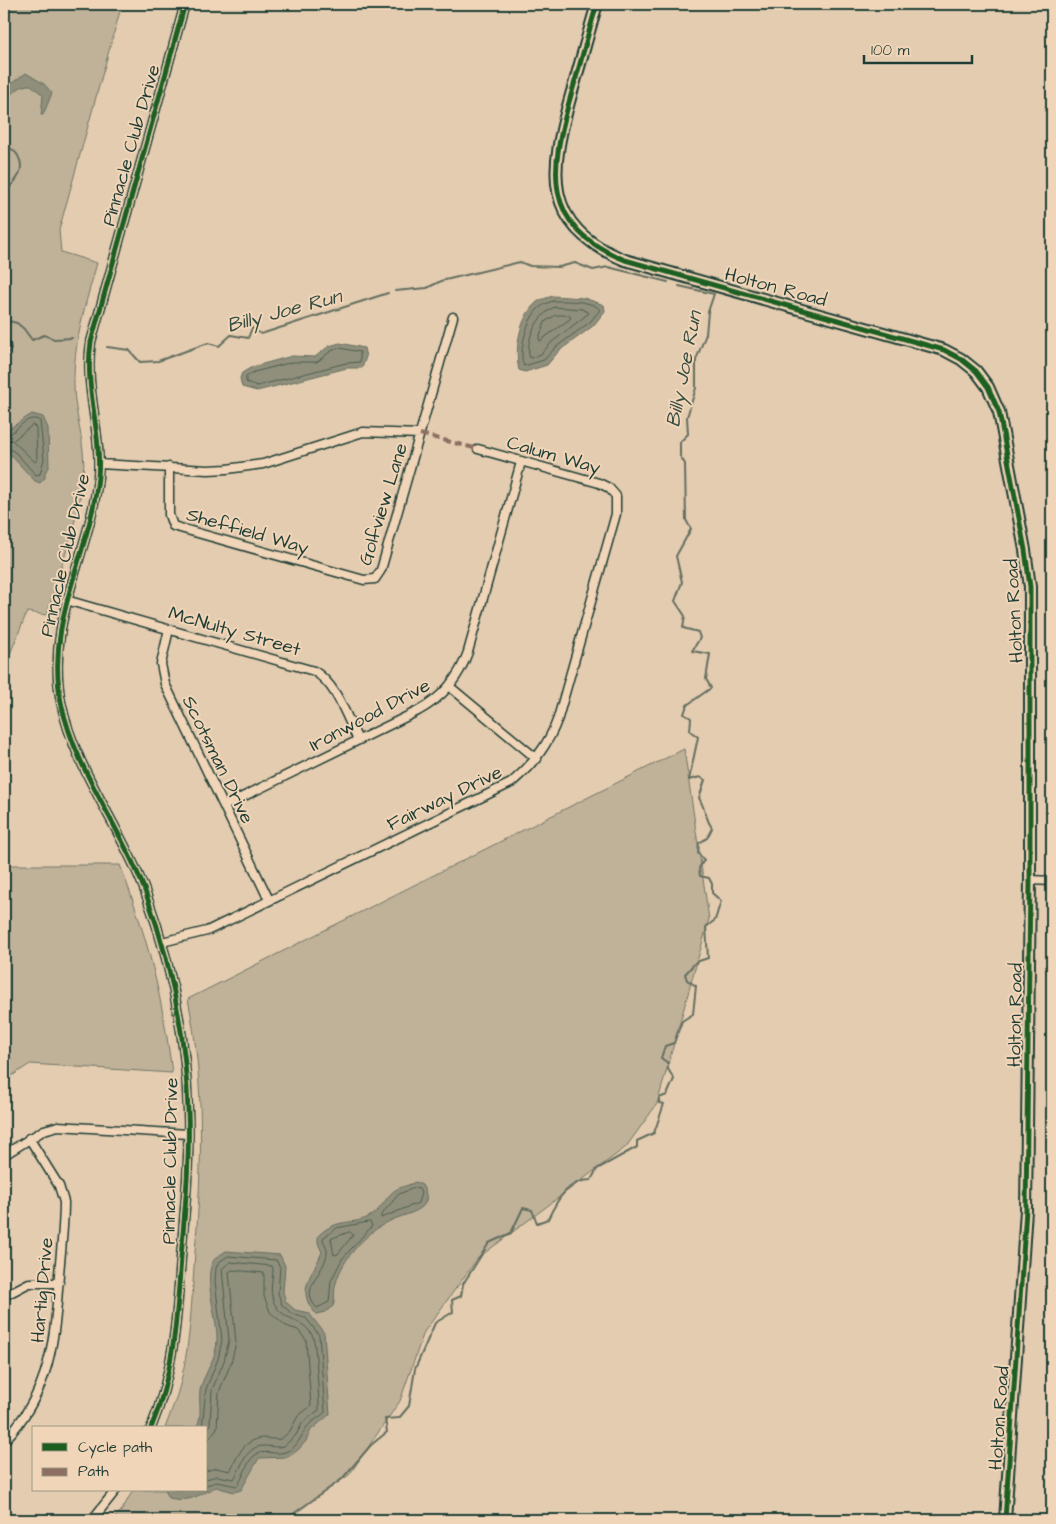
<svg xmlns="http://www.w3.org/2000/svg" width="1056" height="1524" font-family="'Architects Daughter',sans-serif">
<rect width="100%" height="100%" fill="#e4ccb0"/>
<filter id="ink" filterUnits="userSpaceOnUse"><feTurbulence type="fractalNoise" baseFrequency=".02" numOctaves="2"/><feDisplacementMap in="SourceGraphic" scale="10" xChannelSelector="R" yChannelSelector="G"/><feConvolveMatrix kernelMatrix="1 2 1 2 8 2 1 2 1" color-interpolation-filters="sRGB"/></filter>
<g filter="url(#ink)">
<path fill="#c0b199" stroke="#707766" d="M4 4H122L59 230 61 252 97 263C86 302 73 344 74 385 74 416 87 445 83 476 79 520 59 571 47 615L27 612 4 669Z
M684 749 709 919 657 1104 626 1147 478 1258 424 1332 400 1401 349 1475 284 1520H112L122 1510 133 1490H206V1428H165C171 1412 177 1397 181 1381 191 1339 192 1295 195 1252 202 1167 205 1083 188 999Z
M4 865H120C147 935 163 999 172 1073L30 1064 4 1081Z"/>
<path fill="#908f7b" stroke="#636e5f" d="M26 73 44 84 52 93 43 115H41L43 95 31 85C18 84 15 95 4 96V82L12 83Z
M552 296 584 298 604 305 605 311 593 326 559 351 547 365 525 372 519 370C514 349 520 316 537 302 541 299 548 298 552 296Z
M340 343 364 348 366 357 362 368H347L257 391 242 387 240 378 242 373 252 367 292 356 315 357 329 346Z
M32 414 43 417 48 428 49 468 45 472V478L40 483 35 481 4 448V434L7 430Z
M415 1182 422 1185C426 1192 429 1199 423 1206 415 1214 398 1216 388 1222 366 1233 342 1259 336 1283 333 1291 336 1298 333 1306L325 1312 316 1314C295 1291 312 1276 322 1252L318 1243V1236C338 1216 353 1227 372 1215 382 1209 387 1194 397 1189 403 1186 408 1186 415 1182Z
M226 1251 280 1255 285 1266 283 1292 286 1302 295 1310 309 1313 324 1333 330 1414 311 1430 306 1441 298 1450 288 1457 259 1458 241 1490 234 1492 216 1487C197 1495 192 1503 169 1498L165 1490H206V1428H196C204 1415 197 1400 201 1386 206 1371 217 1357 217 1339 218 1319 202 1277 214 1260 217 1256 222 1254 226 1251Z"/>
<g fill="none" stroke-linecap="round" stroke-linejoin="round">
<path stroke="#4c5e50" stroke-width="1" d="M553 301C565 301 593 300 600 310L590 322 556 347 544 360 524 366C518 354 526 325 534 314 539 306 545 304 553 301Z
M555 307 582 309 589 313 552 342 541 354 530 358C524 341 538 313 555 307Z
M556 315H569L571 318 540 341 539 338 545 322Z
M340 348 360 352V362L346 363 257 386 246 382V377L254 372 293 362H317L331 351Z
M33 425 36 428 37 460 35 462 13 441Z
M4 436C16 435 26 412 40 421L44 459 40 474 36 475 16 453 4 445
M415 1188 419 1189 421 1193 418 1203 381 1218V1215L399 1194Z
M370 1222 372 1226 342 1259 331 1281 329 1302 317 1308C298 1289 325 1273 327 1253 328 1247 323 1243 323 1238L337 1228Z
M350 1232 353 1235 338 1254 334 1255 331 1239Z
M202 1428 206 1389 218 1359 222 1340 215 1281 216 1268 219 1262 228 1256 276 1260 280 1267 278 1293 282 1305 292 1314 306 1318 319 1335 325 1412C320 1418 312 1420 307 1427 300 1437 298 1448 285 1452 275 1456 263 1448 254 1456 246 1463 244 1477 237 1486L217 1482 206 1485
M206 1433 210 1424 212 1390 224 1361 229 1340 222 1269 230 1262 272 1266 273 1269C273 1277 270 1287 272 1296 278 1323 303 1315 313 1337 316 1344 319 1399 319 1410L303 1422 296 1435 284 1446C276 1448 271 1446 264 1446 245 1446 242 1467 234 1479L217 1476 206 1479
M206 1443 217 1428 219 1392 231 1363 236 1343 229 1272 232 1270 264 1273V1296L270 1312 286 1326 298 1330 306 1340 311 1406 298 1416 290 1431 281 1439C274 1440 268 1438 262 1438 242 1441 238 1456 230 1471L216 1468 206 1471"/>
<path stroke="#636e5f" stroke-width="2" d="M4 143C8 147 16 151 18 156 27 171 14 183 4 193
M395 291 427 288 441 281 520 262 530 266 559 267 575 263 593 270 608 267 668 282
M4 320 17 323 24 329 32 340 44 335 54 339 72 338
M4 328 11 348 4 361
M107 347 129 350 140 362 158 361 208 343 219 346 231 335 248 338 252 328 261 334 388 293
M285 1520 342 1479 371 1445 387 1432 385 1419 399 1418 409 1406 415 1369 435 1323 453 1312 452 1300 461 1296 463 1284 489 1243 511 1233 523 1208 532 1210 537 1223 548 1219C557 1200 568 1180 591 1180L597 1169 637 1147V1141L654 1133 664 1104 659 1103V1098L667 1095 674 1079 668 1069V1063L661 1058 665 1046 674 1043 682 1021 693 1014 696 986 687 980 685 974 696 962 708 958 706 927 715 920 721 901 712 893V884L709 878 700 876 699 868 704 860 698 853 699 843 707 838 712 828C705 817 705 808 699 798L705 780 700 777 689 780 698 737 690 731 691 718 684 714 687 705 711 688 706 679 710 654 692 651 700 638 698 632 683 628 685 616 675 601 682 582 676 556 691 529 686 520 685 464 680 456V442L688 434 687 417 696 388V360L706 334 708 312 714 294 679 286"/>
<defs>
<path id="minor" d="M99 464 208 470 227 469 263 464 363 432 420 434
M169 467V515L173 526 364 580 375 579 381 570 453 317
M66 600 314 671C337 685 346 716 358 740
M169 629 161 664 165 684 269 900
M449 686 537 759
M224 806 418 711C442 698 459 678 468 652L521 462
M1030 880 1052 881
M162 942 207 931 511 783C533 764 548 746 558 718L616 514V496L609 488 599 483 478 449
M4 1155 44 1130 58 1126 188 1134
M4 1296 29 1283H59
M151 1428C174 1373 177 1316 181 1257 185 1209 190 1160 188 1111 186 1036 171 962 145 891 121 826 75 771 61 702 45 620 90 555 98 477 102 431 84 389 91 342L185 4
M4 1441C51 1392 55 1339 59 1274 61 1250 64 1226 64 1202L59 1186 29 1138
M92 1520 116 1490"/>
<path id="tertiary" d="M597 4C588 34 580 65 571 95 550 169 540 226 625 260L944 350 961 359 976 371 988 387 999 412 1025 550 1030 587V880L1026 1210 1005 1520"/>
</defs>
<use href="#minor" stroke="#1f3d34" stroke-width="11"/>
<use href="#tertiary" stroke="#1f3d34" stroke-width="14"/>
<use href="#minor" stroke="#f1d5b8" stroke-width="8"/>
<use href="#tertiary" stroke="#f1d5b8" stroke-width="10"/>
<path stroke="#8d6e63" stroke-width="4" stroke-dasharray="8 4" stroke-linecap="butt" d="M420 434 478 449"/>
<defs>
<path id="cycleway" d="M597 4C588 34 580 65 571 95 550 169 540 226 625 260L944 350 961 359 976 371 988 387 999 412 1025 550 1030 587V880L1026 1210 1005 1520
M151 1428C174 1373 177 1316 181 1257 185 1209 190 1160 188 1111 186 1036 171 962 145 891 121 826 75 771 61 702 45 620 90 555 98 477 102 431 84 389 91 342L185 4"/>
</defs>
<use href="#cycleway" stroke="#f1d5b8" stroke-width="8"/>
<use href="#cycleway" stroke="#1b5e20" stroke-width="5"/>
</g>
</g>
<g text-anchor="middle" stroke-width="4" stroke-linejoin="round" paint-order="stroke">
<g font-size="19" fill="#1f3d34" stroke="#f1d5b8">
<text transform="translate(130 145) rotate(-74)" y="7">Pinnacle Club Drive</text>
<text transform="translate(776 286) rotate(15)" y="7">Holton Road</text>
<text transform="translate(554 454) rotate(16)" y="7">Calum Way</text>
<text transform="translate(382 504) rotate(-73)" y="7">Golfview Lane</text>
<text transform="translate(248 530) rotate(16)" y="7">Sheffield Way</text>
<text transform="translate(64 555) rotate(-77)" y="7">Pinnacle Club Drive</text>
<text transform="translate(1013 611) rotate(-93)" y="7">Holton Road</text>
<text transform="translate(235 630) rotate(16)" y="7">McNulty Street</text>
<text transform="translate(369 714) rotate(-28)" y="7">Ironwood Drive</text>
<text transform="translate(219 759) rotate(64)" y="7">Scotsman Drive</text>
<text transform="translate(444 797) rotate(-26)" y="7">Fairway Drive</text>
<text transform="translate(1014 1015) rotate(-89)" y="7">Holton Road</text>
<text transform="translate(169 1161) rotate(-89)" y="7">Pinnacle Club Drive</text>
<text transform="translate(41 1290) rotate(-85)" y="7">Hartig Drive</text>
<text transform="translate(998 1418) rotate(-86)" y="7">Holton Road</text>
</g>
<g font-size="20" font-style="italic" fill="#364d42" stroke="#f1d5b8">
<text transform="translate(284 310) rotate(-15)" y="7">Billy Joe Run</text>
<text transform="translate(683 369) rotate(-79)" y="7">Billy Joe Run</text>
</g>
</g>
<rect width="1056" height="1524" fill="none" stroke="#f1d5b8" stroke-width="20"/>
<rect x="10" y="10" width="1036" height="1504" fill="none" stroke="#1f3d34" stroke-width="2" filter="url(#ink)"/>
<rect x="32" y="1426" width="175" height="65" fill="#f1d5b8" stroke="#9d9883"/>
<rect x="42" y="1443" width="25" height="8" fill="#1b5e20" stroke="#9d9883"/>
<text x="78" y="1452" font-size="15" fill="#1f3d34">Cycle path</text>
<rect x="42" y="1468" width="25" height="8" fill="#8d6e63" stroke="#9d9883"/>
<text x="78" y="1476" font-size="15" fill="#1f3d34">Path</text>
<path d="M864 55v8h108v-8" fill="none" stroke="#1f3d34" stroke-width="2.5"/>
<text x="871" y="55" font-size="15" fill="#1f3d34" stroke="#f1d5b8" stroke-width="4" paint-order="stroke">100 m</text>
</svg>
